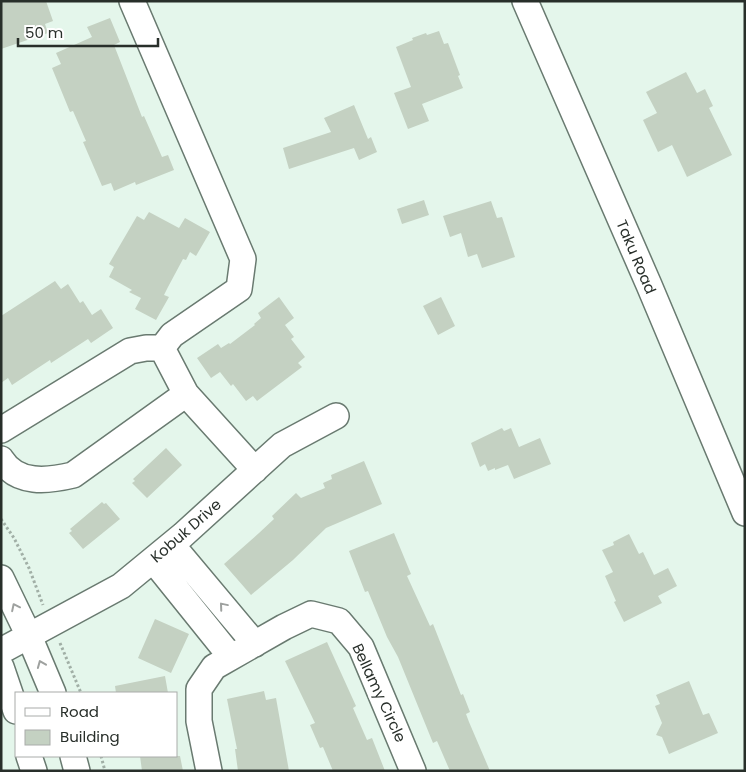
<svg xmlns="http://www.w3.org/2000/svg" width="746" height="772" font-family="Poppins,sans-serif">
<rect width="100%" height="100%" fill="#e4f6eb"/>
<path fill="#c4d1c2" d="M1 1H46L53 21 45 24 48 33 1 49Z
M110 18 120 42 114 45 142 117 144 116 162 157 168 155 174 170 136 185 135 182 114 191 111 183 102 186 83 142 86 141 73 111 70 112 52 68 61 64 56 53 92 37 87 27Z
M439 31 444 44 448 43 460 75 458 76 463 88 422 104 429 121 408 129 394 93 411 87 396 47 413 40 412 38 426 33 427 35Z
M686 72 697 93 705 89 713 106 709 108 732 155 687 177 672 145 658 152 643 120 657 113 646 92Z
M354 105 368 139 371 137 377 152 359 160 354 148 289 169 283 148 331 132 324 118Z
M424 200 429 215 402 224 397 209Z
M491 201 497 218 502 217 515 257 482 268 477 254 468 257 461 233 450 237 443 216Z
M149 212 179 228 185 218 210 232 196 256 190 252 186 260 183 259 168 287 164 295 169 297 156 320 135 309 141 298 129 292 132 290 109 277 114 267 109 264 137 216 144 220Z
M55 281 61 289 68 284 80 303 83 301 92 315 101 309 113 328 91 343 88 339 51 363 50 360 12 385 8 378 1 383V316Z
M279 297 294 318 285 325 294 337 291 339 305 357 298 363 302 367 257 401 253 396 246 401 233 384 231 386 220 372 211 378 197 358 218 344 221 348 229 343 230 344 255 325 254 324 261 318 258 313Z
M441 297 455 326 438 335 423 306Z
M502 428 504 431 511 428 519 447 540 438 551 464 514 479 508 465 495 470V468L488 471 485 464 480 467 471 443Z
M166 448 182 465 147 498 132 483 135 481 133 479Z
M364 461 382 504 326 528 293 560 251 595 224 564 259 533 274 519 272 516 296 493 301 498 325 488 323 483 332 479 331 475Z
M102 502 104 504 106 503 120 519 83 549 69 533 72 531 70 529Z
M394 533 411 574 407 576 430 626 433 624 461 695 463 694 470 712 466 714 469 722 490 771H450L437 741 433 743 398 657 387 637 368 591 365 592 349 551Z
M629 534 639 554 643 552 654 575 668 568 677 586 658 596 662 603 624 622 614 602 616 601 605 576 613 572 602 550 614 545 613 542Z
M155 619 189 634 171 673 138 658Z
M327 642 356 706 353 708 367 740 372 738 385 771H333L323 747 320 748 310 725 315 723 285 661Z
M165 676 168 693H116L115 686Z
M689 681 703 715 709 713 718 733 669 754 662 737 656 735 662 723 655 706 660 704 656 695Z
M264 691 266 700 276 698 289 771H238L235 749H237L227 699Z
M140 756H180L183 771H142Z"/>
<g fill="none" stroke-linecap="round" stroke-linejoin="round">
<defs>
<path id="minor" d="M132 1 243 259 239 289 172 335 162 348
M525 1 649 285 745 513
M186 394 255 470
M1 430 130 351 146 348H162
M1 459C17 485 48 481 73 475L186 394 162 348
M172 545 255 644
M153 560 231 657
M1 578 29 636 53 693
M1 651 121 586 183 535 282 445 336 416
M1 667 16 711
M29 756 34 771
M73 756 77 771
M209 771 199 721V689L214 667 284 627 311 614 339 621 361 647 413 771"/>
</defs>
<use href="#minor" stroke="#697a70" stroke-width="28"/>
<path stroke="#a1afa6" stroke-width="3" stroke-dasharray="2.5 2.5" stroke-linecap="butt" d="M1 519 14 538 29 568 43 605
M60 643 81 693
M101 756 105 771"/>
<use href="#minor" stroke="#fff" stroke-width="25"/>
</g>
<defs><path id="oneway-chevron" d="M-2-3.5L2.5 0L-2 3.5" fill="none" stroke-width="1.6" stroke-linecap="round" stroke-linejoin="round" transform="scale(1.25)"/></defs>
<g stroke="#9ea19f">
<use href="#oneway-chevron" transform="translate(223 606) rotate(-130)"/>
<use href="#oneway-chevron" transform="translate(15 607) rotate(-116)"/>
<use href="#oneway-chevron" transform="translate(41 664) rotate(-112)"/>
</g>
<g text-anchor="middle" stroke-width="5" stroke-linejoin="round" paint-order="stroke">
<g font-size="15" fill="#282f2a" stroke="#fff">
<text transform="translate(636 257) rotate(67)" y="5">Taku Road</text>
<text transform="translate(186 531) rotate(-41)" y="5">Kobuk Drive</text>
<text transform="translate(379 693) rotate(65)" y="5">Bellamy Circle</text>
</g>
</g>
<rect width="746" height="772" fill="none" stroke="#282f2a" stroke-width="5"/>
<rect x="15" y="692" width="162" height="65" fill="#ffffff" stroke="#a9acaa"/>
<rect x="25" y="708" width="25" height="8" fill="#ffffff" stroke="#a9acaa"/>
<text x="60" y="717" font-size="15" fill="#282f2a">Road</text>
<rect x="25" y="730" width="25" height="15" fill="#c4d1c2" stroke="#a9acaa"/>
<text x="60" y="742" font-size="15" fill="#282f2a">Building</text>
<path d="M18 38v8h140v-8" fill="none" stroke="#282f2a" stroke-width="2.5"/>
<text x="25" y="38" font-size="15" fill="#282f2a" stroke="#ffffff" stroke-width="4" paint-order="stroke">50 m</text>
</svg>
